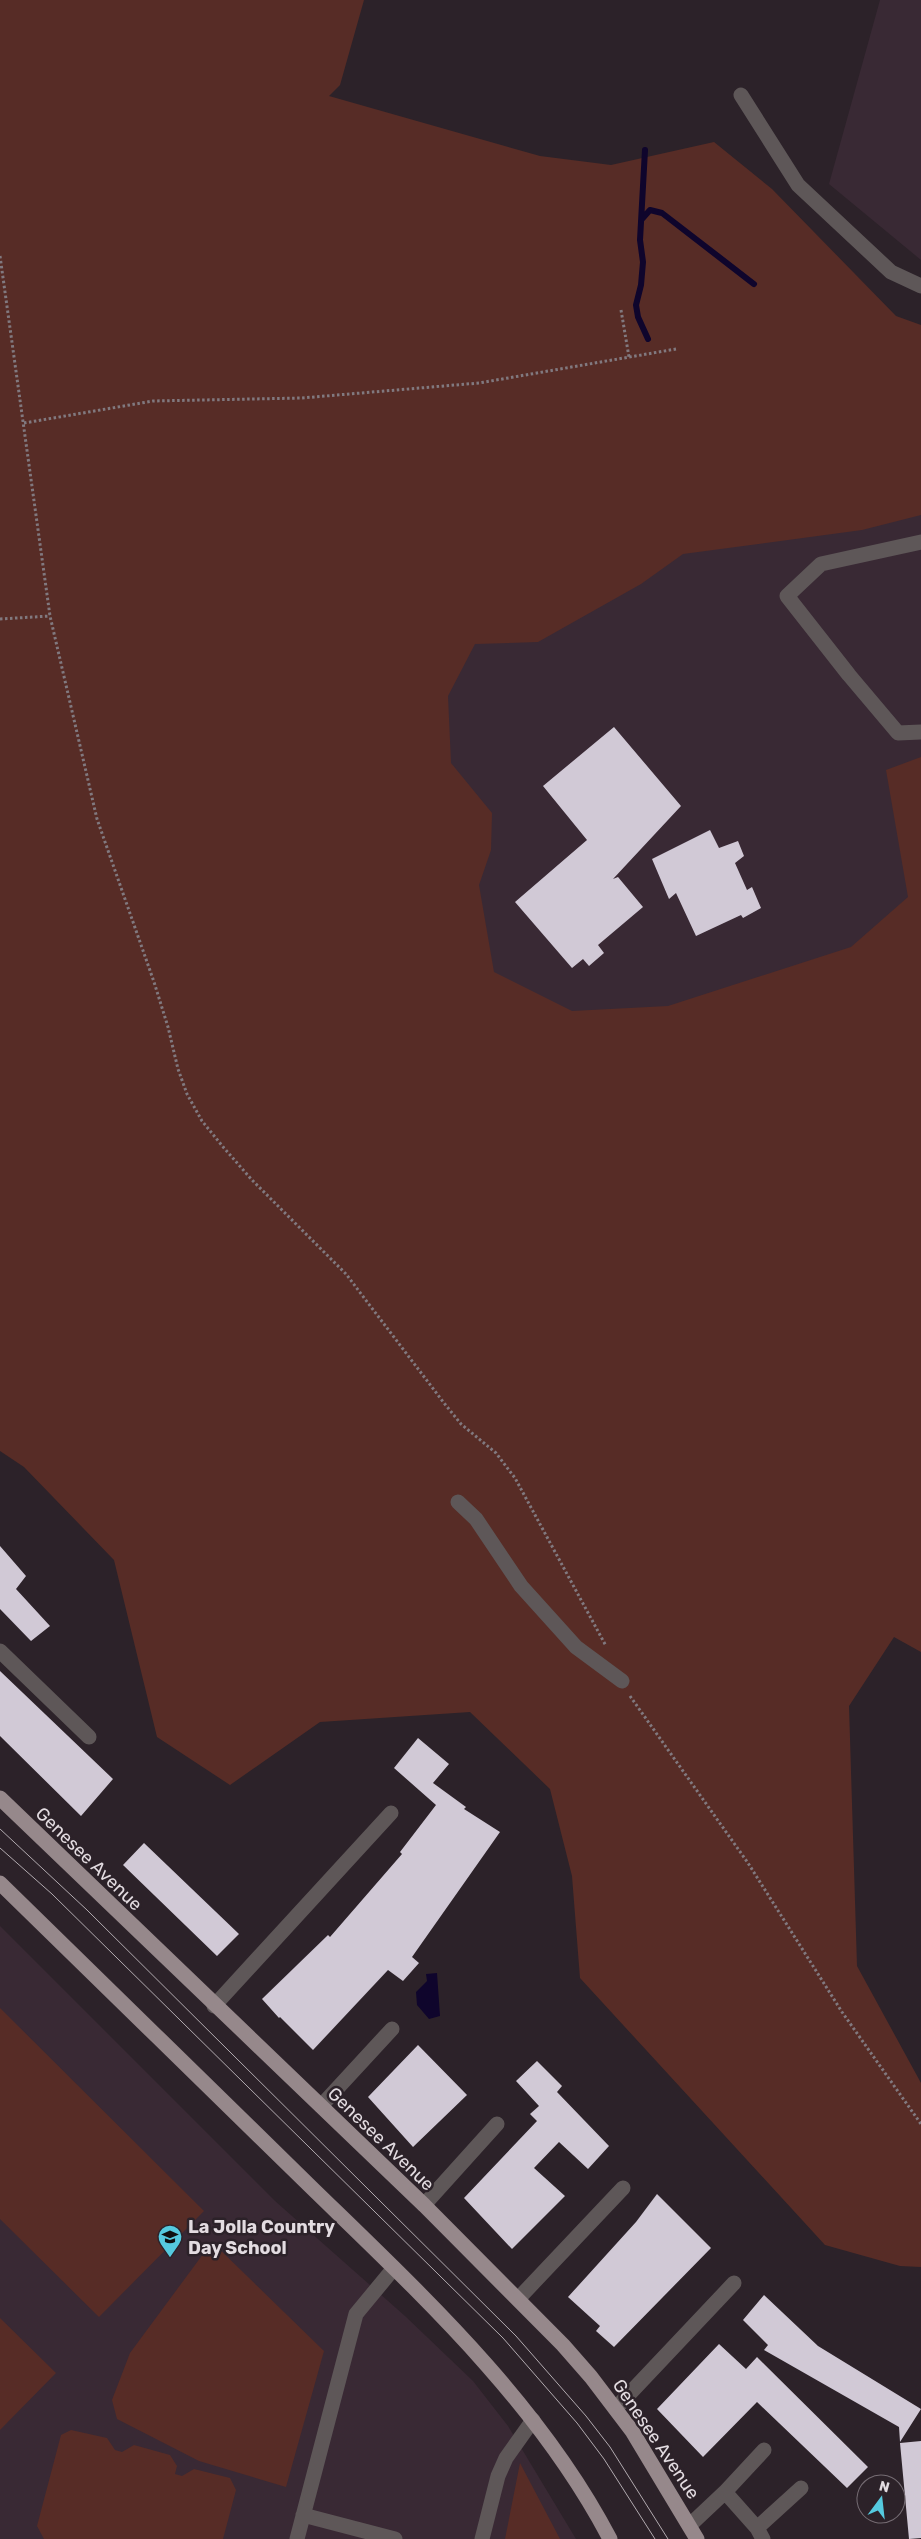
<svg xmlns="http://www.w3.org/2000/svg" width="921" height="2539" font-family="Rubik,sans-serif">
<rect width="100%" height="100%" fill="#2c2229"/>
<path fill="#392934" d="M880 0H921V260L829 184Z
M921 467V944L814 1027 465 1032 438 625Z
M0 1926 275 2201 405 2316 473 2381 508 2426 576 2539H0Z"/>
<path fill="#572c26" d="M0 0H364L340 85 329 96 540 156 611 165 714 142 772 189 896 316 921 325V515L862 530 683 554 641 584 538 642 475 644 448 696 451 763 492 813 491 850 479 885 494 972 572 1011 668 1006 851 947 908 897 886 770 921 757V1652L894 1637 849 1706 857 1966 921 2083V2267L900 2266 825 2245 580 1978 572 1876 550 1789 470 1712 320 1722 230 1785 157 1737 114 1560 24 1467 0 1451Z
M0 2008 204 2211 99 2317 0 2219Z
M212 2242 324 2351 286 2487 199 2461 117 2419 112 2400 130 2353Z
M0 2318 56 2373 0 2430Z
M71 2430 107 2438 115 2450 122 2452 134 2445 170 2455 177 2466 175 2474 182 2476 194 2469 230 2478 236 2490 223 2539H44L37 2526 61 2435Z
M520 2463 560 2539H505Z"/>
<path fill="#0f052c" d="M437 1973 440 2016 429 2019 417 2005 416 1992 427 1981 426 1974Z"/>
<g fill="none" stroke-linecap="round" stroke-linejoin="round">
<path stroke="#0f052c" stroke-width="6" d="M645 150 640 240 643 262 641 285 636 305 638 317 648 339
M642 219 650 210 662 213 754 284"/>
</g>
<path fill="#d1c9d6" d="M614 727 681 806 613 879 618 877 643 907 598 945 604 953 589 966 583 959 572 968 515 902 587 840 543 786Z
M710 830 719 848 738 841 744 856 735 863 747 890 752 887 761 908 743 918 741 915 696 936 676 893 669 899 652 859Z
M0 1546 26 1576 16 1589 50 1626 31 1641 0 1609Z
M0 1671 113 1779 81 1816 0 1736Z
M418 1738 449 1764 433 1783 466 1807 464 1809 500 1832 412 1957 419 1963 403 1981 388 1970 313 2050 280 2017 279 2018 262 1999 328 1935 330 1937 402 1854 400 1852 436 1805 394 1768Z
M144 1843 239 1934 217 1956 123 1865Z
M418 2045 467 2095 413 2147 368 2097Z
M537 2061 562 2086 557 2092 609 2146 588 2169 559 2142 534 2168 565 2196 512 2249 464 2198 537 2121 530 2114 539 2106 516 2081Z
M657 2194 711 2248 614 2347 596 2331 600 2326 568 2297 636 2222Z
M764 2295 818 2346 921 2409 900 2442 899 2427 764 2350 768 2345 743 2320Z
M719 2344 746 2369 757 2357 868 2467 847 2488 757 2402 703 2457 657 2409Z
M921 2441V2538L909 2539 900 2443Z"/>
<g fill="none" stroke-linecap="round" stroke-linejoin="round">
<path stroke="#81797f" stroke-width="3" stroke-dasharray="2.5 2.5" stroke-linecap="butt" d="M0 256 50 616 97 819 154 982 168 1027 178 1069 187 1094 202 1121 224 1148 252 1180 346 1274 444 1403 461 1424 496 1453 515 1478 606 1646
M621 310 629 357
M24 423 153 401 302 398 479 383 676 349
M0 619 50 616
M630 1696 748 1863 842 2012 921 2124"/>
<path stroke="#5e5758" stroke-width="15" d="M741 95 798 185 891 272 921 286
M921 542 821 564 787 596 849 675 898 733 921 732
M458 1502 476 1519 521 1586 576 1647 622 1681
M0 1651 89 1737
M214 2006 391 1813
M321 2106 392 2029
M424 2205 497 2124
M518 2299 623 2188
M616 2408 734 2283
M725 2492 764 2450
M303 2515 395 2539
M690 2525 725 2492 757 2528 763 2539
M757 2528 801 2488
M297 2539 356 2314 394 2268
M482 2539 498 2476 506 2458 533 2420"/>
<path stroke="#96888b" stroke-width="15" d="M0 1798 424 2205 563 2345 591 2377 632 2431 697 2539
M0 1883C104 1985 209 2087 313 2189 422 2295 539 2403 610 2539"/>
<path stroke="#b1aaaf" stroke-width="1" d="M0 1829 87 1910 516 2336 586 2416 610 2447 668 2539
M0 1848 52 1894 503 2338 577 2423 604 2459 655 2539"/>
</g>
<defs>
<symbol id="school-pin" viewBox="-11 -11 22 30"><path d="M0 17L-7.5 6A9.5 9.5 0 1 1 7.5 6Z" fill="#55cadf" stroke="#2c2229"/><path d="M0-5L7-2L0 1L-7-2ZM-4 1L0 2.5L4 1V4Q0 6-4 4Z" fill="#111"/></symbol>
</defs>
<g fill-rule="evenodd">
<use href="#school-pin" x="156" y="2223" width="28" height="38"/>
</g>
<g text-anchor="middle" stroke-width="5" stroke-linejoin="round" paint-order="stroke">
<g font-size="18" fill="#e3dce1" stroke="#2c2229">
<text transform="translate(89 1859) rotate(44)" y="6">Genesee Avenue</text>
<text transform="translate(381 2139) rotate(44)" y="6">Genesee Avenue</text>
<text transform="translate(656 2439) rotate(56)" y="6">Genesee Avenue</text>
</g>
<g font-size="18" font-weight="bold" fill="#e3dce1" stroke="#2c2229" text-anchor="start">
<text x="188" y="2233">La Jolla Country<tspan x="188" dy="21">Day School</tspan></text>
</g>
</g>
<g transform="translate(881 2499) rotate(15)"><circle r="24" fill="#2c2229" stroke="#756c73"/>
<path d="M0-4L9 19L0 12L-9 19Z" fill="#55cadf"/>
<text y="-8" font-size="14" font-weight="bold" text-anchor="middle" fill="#e3dce1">N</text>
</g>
</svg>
